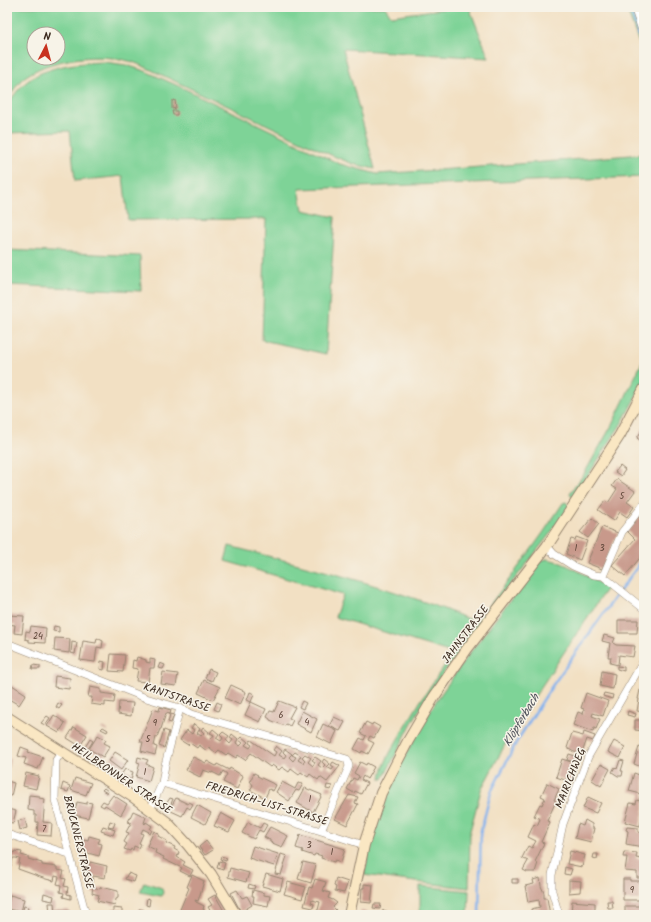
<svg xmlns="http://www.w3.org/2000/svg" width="651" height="922" font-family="Kalam,sans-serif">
<rect width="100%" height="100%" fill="#f7f3e8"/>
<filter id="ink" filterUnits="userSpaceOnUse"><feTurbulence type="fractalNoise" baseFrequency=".025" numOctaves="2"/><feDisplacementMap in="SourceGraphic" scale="8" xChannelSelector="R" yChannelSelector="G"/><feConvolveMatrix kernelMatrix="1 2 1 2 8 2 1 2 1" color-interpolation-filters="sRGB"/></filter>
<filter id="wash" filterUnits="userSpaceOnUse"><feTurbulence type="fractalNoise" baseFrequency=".012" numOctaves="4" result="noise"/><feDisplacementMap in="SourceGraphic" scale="16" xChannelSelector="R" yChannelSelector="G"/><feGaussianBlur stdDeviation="0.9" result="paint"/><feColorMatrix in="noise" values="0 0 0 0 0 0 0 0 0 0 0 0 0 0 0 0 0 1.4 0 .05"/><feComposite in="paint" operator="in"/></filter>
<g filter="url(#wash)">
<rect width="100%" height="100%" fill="#f2e0c3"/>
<path fill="#7ed397" stroke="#5c7e5a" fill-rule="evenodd" d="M7 7H385L391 16 457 7H469L489 58 343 49 375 169 353 164 331 155 145 67C138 64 131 61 124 60 95 53 45 59 21 80 16 86 11 94 7 100ZM34 34H58V58H34Z
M626 7H631L644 42V57Z
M105 62 126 65 145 71 183 88 340 164 377 174 467 168 644 154V177L299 189 303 210 335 217 326 354 262 340 266 219 128 220 123 176 75 181 70 131 7 133C7 125 5 115 7 108 8 103 12 98 15 94 35 66 73 63 105 62Z
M7 250 140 256 141 291 7 285Z
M644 358V380L639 391 620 426 574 497H572L570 493 584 474 612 425Z
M566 502 570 507C521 574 465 637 421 707 407 730 396 755 383 779H381C381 766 395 744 402 732 448 650 513 582 563 503Z
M229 546C310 567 393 587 471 620L449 652 335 617 343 595 225 561Z
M546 559C561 560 594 579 607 588L535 696 508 739 481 790 470 831 469 888 416 882 364 875 370 848 392 779 436 701 469 654 540 561Z
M144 882 162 888 163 893 161 896 140 892Z
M420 886 469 891 468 915H420Z"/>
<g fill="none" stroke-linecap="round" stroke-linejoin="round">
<path stroke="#84b3ee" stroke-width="2.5" d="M629 7 643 47
M479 915 481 830 491 792 517 741 552 686 616 596 644 558"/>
</g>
<g id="blocks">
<path fill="#c8998b" d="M175 100 176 108 172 109V101Z
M172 111H177V115H173Z
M644 427V443L637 438Z
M620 466 625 470 621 476 615 472Z
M617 479 635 491 627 502 634 507 627 517 620 512 614 521 598 510 605 501 608 503 617 489 612 486Z
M644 511V553L625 576 612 565 635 539 627 531Z
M592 518 599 524 588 538 580 532Z
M602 527 618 533 602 569 587 563Z
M576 537 587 541 580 560 566 554 571 539 575 540Z
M8 615 24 616 22 634 14 633 15 625 7 624Z
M618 620H638L637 633H618Z
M31 626 46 628 45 643 29 642V640L25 639 26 631 30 632Z
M54 626 59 627V632L53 631Z
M604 635 615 638 613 643 616 645 635 646 633 657 619 655 618 665 610 663 611 657H608L610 643 602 641Z
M55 638 70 639 69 653 54 651Z
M97 638 103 641 102 648 97 647 95 662 80 660 83 641 96 643Z
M72 642 77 643 75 654 71 653Z
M111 654 125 655 123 672 109 671Z
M137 657 146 660V662L150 663V659L155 660 154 668H150L148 682 136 681 138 669 132 668 133 660 136 661Z
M101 661 105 662 104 670 100 669Z
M160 663 165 665 163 669 158 668Z
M33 665 40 666V669H32Z
M617 666 624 667V671L617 669Z
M209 669 216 672 212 681 205 678Z
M602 671 615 674 613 689 600 686Z
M163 672 178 674 176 686 161 684Z
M55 676 70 678 69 689 54 687Z
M204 680 220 687 213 700 198 693Z
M12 685 26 694 19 705 7 698V693Z
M231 685 246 692 240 705 225 698Z
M90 687 101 689V693L115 695 114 703 105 702V706L91 704 92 697H88Z
M640 690 644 691V712L637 711 639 699H638Z
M250 692 254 694 251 702 247 700Z
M586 693 608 701 603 716 593 713 592 716 600 719 596 729 594 728 593 732 573 725 578 712 583 714 584 709 581 708Z
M604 693 613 695 612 699 603 696Z
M279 701 295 707 289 718 293 720 290 726 286 724 285 726 270 720V719L267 717 270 711 274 712Z
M302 701 306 703 303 709 299 707Z
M119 702 133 703 131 716 118 714Z
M217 702 221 704 218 711 214 709Z
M251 702 266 709 260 722 245 715Z
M58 703 62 705 59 709 56 707Z
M160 707 171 710 170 714 166 713 161 729H160L157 737H156L154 746 157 747 155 755 141 751 143 742H140L153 709 159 711Z
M302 711 317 719 311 732 296 724Z
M628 711 636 714 635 717 627 715Z
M170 714 174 715 171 723 168 722Z
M54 715 65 723 59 733 47 726Z
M47 716 50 718 45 725 41 723Z
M334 717 345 722 340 731 329 726Z
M635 720H644V731L635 730Z
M366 722 372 725 373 723 380 727 374 738 370 736 368 740 374 743 368 754 362 751 361 753 354 749 360 738 364 740 366 736 360 733Z
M194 724 200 729 197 733 201 736 204 733 201 730 203 727 209 732 207 735 211 739 214 735 210 733 213 729 219 734 216 738 221 741 223 738 220 735 223 732 229 736 226 740 230 744 233 740 230 738 232 734 238 739 236 743 240 746 243 743 239 740 242 737 248 742 245 745 250 748 252 745 249 743 251 740 274 756 276 752 273 750 276 746 282 751 279 755 284 758 286 755 283 752 285 749 292 754 289 757 293 761 296 757 292 755 295 752 301 756 298 760 303 763 305 760 302 757 305 754 311 758 308 762 313 766 315 762 312 760 315 757 321 761 318 765 322 768 325 765 322 762 324 759 330 764 327 767 332 770 334 767 331 765 333 762 340 766 327 782 320 777 318 780 310 774 308 777 301 772 299 775 291 769 289 772 282 767 279 770 272 765 270 767 251 753 245 760 238 755 236 758 228 753 226 755 219 750 216 753 209 747 207 751 199 745 197 748 190 743 188 745 180 740 187 730 192 734 194 730 191 728Z
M323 724 337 731 331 744 317 737Z
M74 727 87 735 80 746 67 738Z
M103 727 108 730 107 732 101 729Z
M164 730 169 732 164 748 159 746Z
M584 732 595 736 593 741 587 739 582 753 574 752 567 748 572 733 583 736Z
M98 735 106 740 104 743 110 746 103 757 89 749Z
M90 739 93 741 88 749 85 747Z
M614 741 625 747 620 758 608 752Z
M21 747 29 750 28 752 43 757 38 769 24 764 26 758 18 756Z
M639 747 644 749V768L634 764Z
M115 752 128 760 121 770 109 761Z
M569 754 579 757 577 763 567 760Z
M138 757 148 760 146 764 153 767 149 781 136 777 140 763 137 762Z
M193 757 206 763 207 761 216 766 217 764 229 770 230 768 243 776 237 789 223 782 227 774 223 771 220 776 212 772V773L203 770 200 777 186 770Z
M7 758 10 759 8 769H7Z
M562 759 577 764 571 782 556 777Z
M620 760 624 761 621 771H623L622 776H618L612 772 615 767 617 769Z
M360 762 366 765 367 763 374 767 367 779 363 776 361 780 367 783 361 794 355 791 354 793 347 789 353 778 357 780 359 776 354 773Z
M601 764 610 769 601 786 592 780Z
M125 769 133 772 131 780 121 775Z
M643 772H644V809L640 826 625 822 630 803 636 804 637 800 639 801 641 794 629 791 634 773 642 776Z
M26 773 39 776 36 789 23 786Z
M254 773 258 775 257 776 276 785 273 791 269 789 265 798 250 790 253 785 250 781Z
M75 778 91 783 86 795 71 790Z
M7 781 14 783 11 796 7 795Z
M282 782 295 789 298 783 303 784 299 791 296 790 289 801 276 792Z
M63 783 70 786 68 792 61 790Z
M547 783 559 789 554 800 556 801 547 821 550 822 541 842 544 843 535 862 538 863 535 872H527L523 870 528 861 522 858 528 846 532 848 536 841 528 837 534 824 537 826 540 819 534 816 540 804 542 805 545 798 541 796Z
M327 785 332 786 331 790 326 789Z
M104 788 108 791 107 793 102 790Z
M305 788 322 795 313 812 297 803Z
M29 795 39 796V798L45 799 43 822 52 823 51 836 37 835 38 822H36V815H34V811L28 810Z
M113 795 127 804 121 815 105 805 104 807 100 805 103 801 107 803Z
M349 795 358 797 355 803 358 804 356 808 347 825 335 819Z
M588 797 601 803 596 813 583 808Z
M170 798 173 799 170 806 166 804Z
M176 798 188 804 189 802 193 804 190 809 187 807 182 816 169 810Z
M77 802 87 804V802L92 803 88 818 74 815Z
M197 805 211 813 205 824 191 817Z
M7 809 16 811 13 823 7 822Z
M133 811 146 817 144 823 145 824 146 822 152 826 150 829 152 830 150 834 148 833 149 832 143 829 141 833 143 834 139 843 141 844 139 848 134 846 133 850 131 849 130 851 124 849 127 844 124 842 129 833 126 832 131 823 128 822Z
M221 813 235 821 229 832 214 826Z
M25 819 27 828 20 830 18 821Z
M585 820 592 824V828H594L591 842 575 838 578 824 583 826Z
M110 821 115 823 113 828 108 827Z
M248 822 260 828 263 823 267 825 263 832 259 830 254 839 242 833Z
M103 826 115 830 113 835 101 831Z
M270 827 288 836 282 847 270 842V840L264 837Z
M627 827 638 828V832L644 833 643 847 626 844 628 831 626 830Z
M154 831 159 834 158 836 167 841 166 843 175 847 174 849 179 852 177 857 185 862 183 865 193 870 190 876 180 871 182 868 163 859 164 857 155 853 156 850 147 846Z
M300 835 345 849 341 862 335 860 334 862 321 858 322 856 319 855 315 854 314 856 302 852 303 850 296 848Z
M89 836 100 839 98 843 102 844 99 856 80 851 84 839 88 840Z
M206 841 213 850 205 855 199 847Z
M253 846 278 854 274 866 249 858Z
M7 851 14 853 15 851 22 852 21 855 28 857V859L42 863V865L57 867V870L64 871 62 878 66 879 64 886 68 887 67 894 71 895V899L63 897 64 893 60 892 61 885 57 884 59 877 55 876 54 881 46 879 18 869 20 859 16 858H13L11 866 7 865Z
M570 851 585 855 582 867 567 864Z
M624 852 637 853 636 858 642 859 641 873H644V878H637V872L625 871 627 857H623Z
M281 854 287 856 281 875 275 874Z
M594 854H598L597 859 593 858Z
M221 856 227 858 226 861 220 859Z
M219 861 225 863 223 870 217 868Z
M90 862 107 866 105 878 93 876 92 882 85 881Z
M303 862 316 865 311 883 298 879Z
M565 867 572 869 570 875 564 874Z
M230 868 249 873 246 882 228 877Z
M128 873 136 876 134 882 125 879Z
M266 874 283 879 280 891 262 886Z
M192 875 204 881 198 901 195 900 196 902 204 906 203 909H204L202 915H186L179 912 189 888 187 887Z
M336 878 348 882 344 893 335 891 336 887 334 886Z
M540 878 541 886 544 893V898H547L550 915H532L531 909 540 907 539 900 528 902 525 886 534 884 533 880Z
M315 879 326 882 323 891 330 893 328 898 333 900 337 903 333 907 336 910 332 915H315L313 913 314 911 318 910 320 902 312 900 311 903 314 904 313 908 304 906 309 887 312 888Z
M512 879H518V883H512Z
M623 879H630V881H640V900H623Z
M569 880 581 881 580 892 569 893Z
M288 882 306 887 302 899 284 894Z
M249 884 255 886 254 889 248 888Z
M364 884 373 885 371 903 361 902 362 888H364Z
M93 887 100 889 101 887 118 891V898L116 899 115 905 97 901 99 895 92 893Z
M237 890 242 898 247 896 252 905 241 912 231 893Z
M253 890 264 893V895L270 896 268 906 253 903 254 896H252Z
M44 893 54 896 53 901 43 899Z
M10 895 24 899 21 912 7 909Z
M215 895 224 911 222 912 223 915H213L208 907 212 905 208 899Z
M147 898 150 899 149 906 146 905Z
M572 901 595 903V909L591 913 571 915Z
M607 901H612L613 908H608Z
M49 903H54L55 913H50Z
M374 904H381L380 909 373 908Z
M24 906 28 907 26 914 22 913Z
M625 906H642V915H625Z
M113 908 122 909V915H113Z
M139 909 144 910V914L138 913Z
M56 910H69V915H56Z
M383 910 396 914 395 915H382Z
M361 911 374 914V915H360Z"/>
</g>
</g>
<g filter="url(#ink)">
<use href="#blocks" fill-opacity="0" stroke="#968570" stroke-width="1"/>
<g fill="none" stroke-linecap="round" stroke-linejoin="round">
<defs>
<path id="street" d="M634 7 644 36
M547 546 554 554 573 566 594 575 603 576 644 609
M603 576 622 532 644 504
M7 643 146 698 180 708 191 714 347 759 349 766 348 769 321 831
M62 752 56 760 55 800 86 915
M162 783 321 831 364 845
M150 810 162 783 165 765 180 708
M7 834 69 854
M559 915 552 891V875L563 824 588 757 644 660"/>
<path id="secondary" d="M7 717 133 797 167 822 188 845 211 874 236 915
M349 915 364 845 381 793 408 741 434 697 467 649 547 546 620 435 644 389"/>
</defs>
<use href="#street" stroke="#968570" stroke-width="8"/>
<use href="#secondary" stroke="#968570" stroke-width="12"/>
<use href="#street" stroke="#fff" stroke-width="7"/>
<use href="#secondary" stroke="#fae7c3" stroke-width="10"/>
</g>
</g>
<g text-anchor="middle" stroke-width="3" stroke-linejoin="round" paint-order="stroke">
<g font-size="9" fill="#5e4639">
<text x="622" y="499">5</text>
<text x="576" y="551">1</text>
<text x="602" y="551">3</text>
<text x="38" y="639">24</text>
<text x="281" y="718">6</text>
<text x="307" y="725">4</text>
<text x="155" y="726">9</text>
<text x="148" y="742">5</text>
<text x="145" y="775">1</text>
<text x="310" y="802">1</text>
<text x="44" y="832">7</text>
<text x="309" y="848">3</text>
<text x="332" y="855">1</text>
<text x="632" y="893">9</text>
</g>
<g font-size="11" fill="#3b2a1e" stroke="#f7f3e8">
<text transform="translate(465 634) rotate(-53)" y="4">JAHNSTRASSE</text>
<text transform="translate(177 697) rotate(19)" y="4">KANTSTRASSE</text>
<text transform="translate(122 778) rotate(34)" y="4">HEILBRONNER STRASSE</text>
<text transform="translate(570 778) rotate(-68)" y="4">MAIRICHWEG</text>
<text transform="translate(267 803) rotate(17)" y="4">FRIEDRICH-LIST-STRASSE</text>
<text transform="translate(79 842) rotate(76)" y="4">BRUCKNERSTRASSE</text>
</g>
<g font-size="12" font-style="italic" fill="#51535c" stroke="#f7f3e8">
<text transform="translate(521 720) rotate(-59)" y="4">Klöpferbach</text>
</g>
</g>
<rect width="651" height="922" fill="none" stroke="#f7f3e8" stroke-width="24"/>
<g transform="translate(46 46) rotate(6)"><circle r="19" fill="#f7f3e8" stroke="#aca397"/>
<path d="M0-3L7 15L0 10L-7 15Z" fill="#c8321e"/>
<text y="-6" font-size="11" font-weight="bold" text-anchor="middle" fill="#3b2a1e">N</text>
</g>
</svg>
